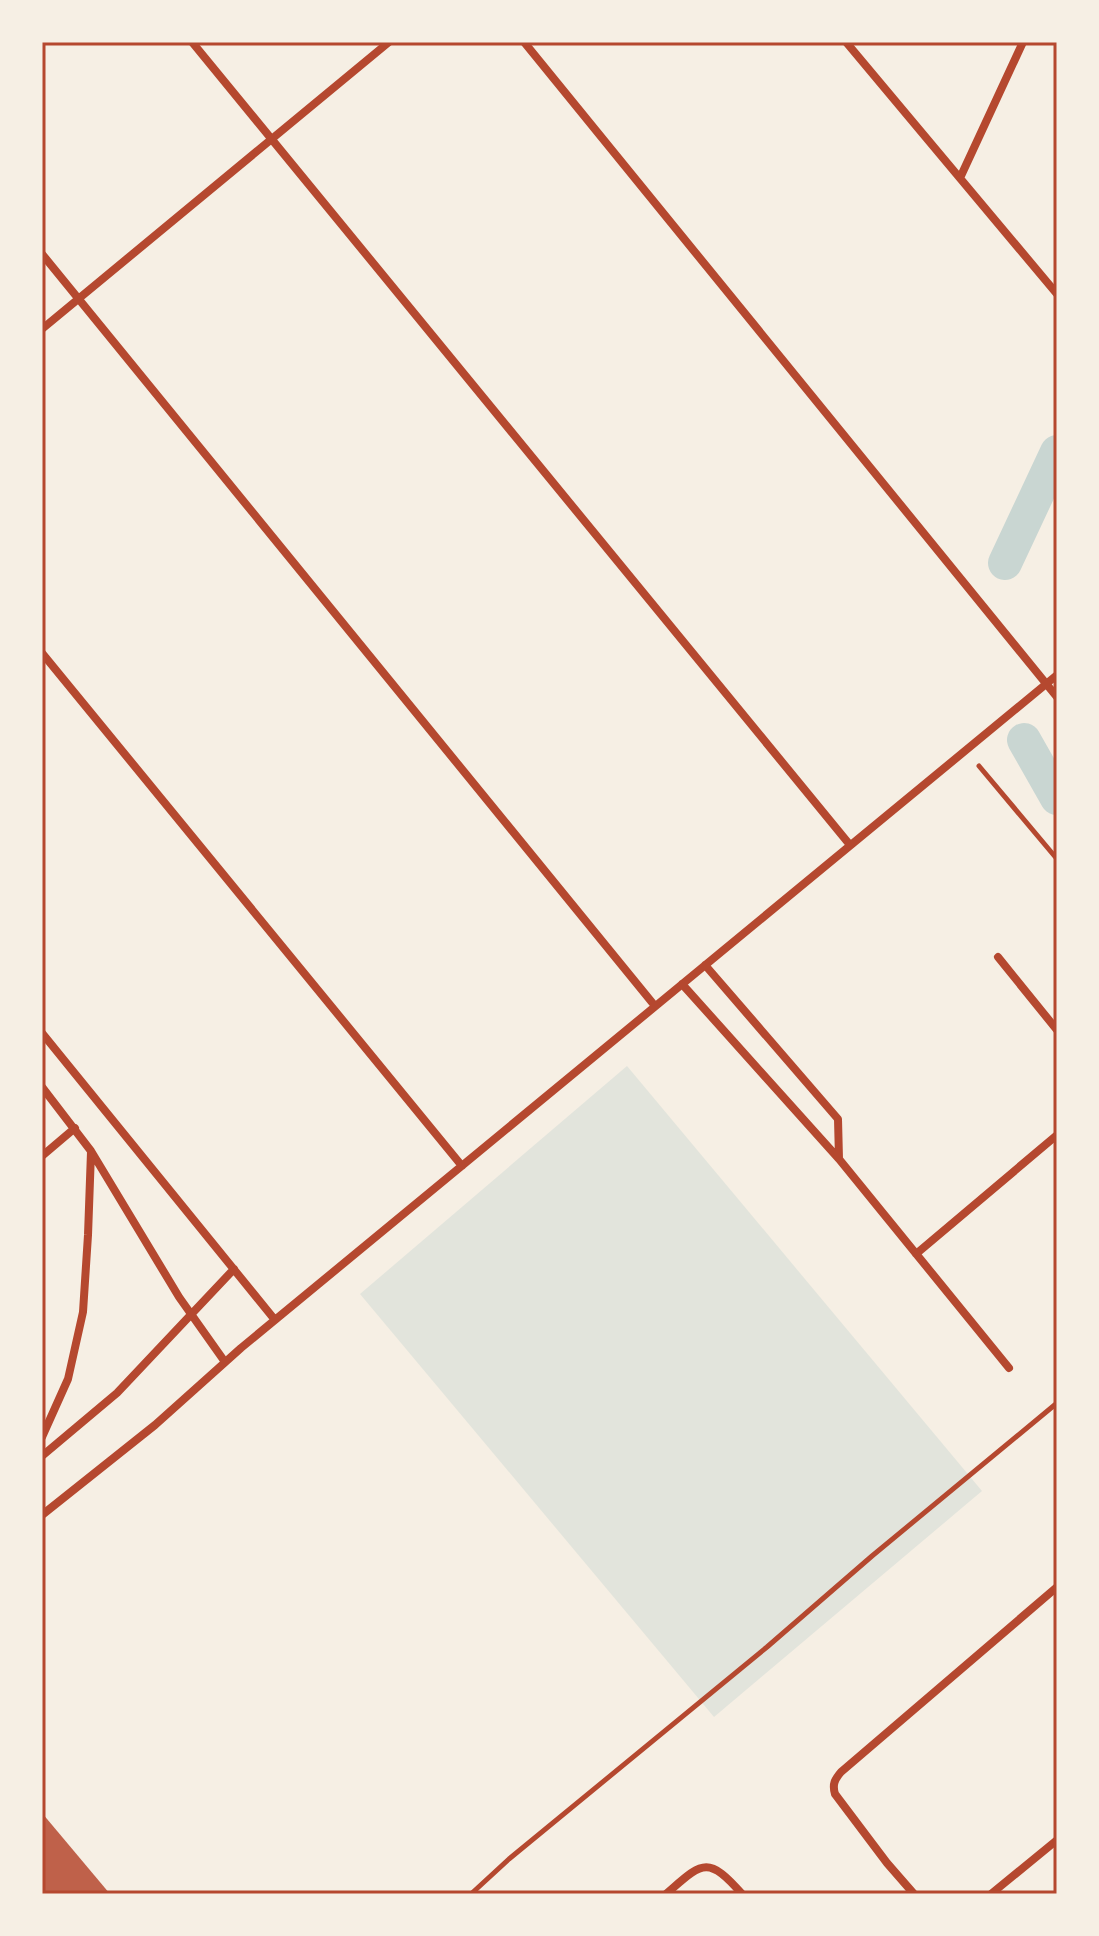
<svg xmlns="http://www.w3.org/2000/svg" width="1099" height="1936" font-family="Cabin,sans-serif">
<rect width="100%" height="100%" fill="#f6efe4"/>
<path fill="#e2e4dc" d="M627 1066 982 1491 714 1717 360 1294Z"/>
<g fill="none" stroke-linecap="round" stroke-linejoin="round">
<path stroke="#c9d6d2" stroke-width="34" d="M1005 563 1057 452
M1024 740 1057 798"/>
</g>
<path fill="#bf614a" d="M42 1813 110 1894H42Z"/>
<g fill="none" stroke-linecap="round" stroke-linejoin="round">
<path stroke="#b5482f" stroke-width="5" d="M979 766 1057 859
M471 1894 509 1859 767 1647 872 1556 1057 1403"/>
<path stroke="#b5482f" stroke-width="8" d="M192 42 850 845
M524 42 1057 697
M846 42 1057 294
M960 178 1023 42
M42 254 655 1006
M42 329 389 42
M42 653 462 1166
M998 957 1057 1030
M682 984 839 1159 838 1119 705 965
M42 1033 275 1320
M42 1087 91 1151 179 1297 225 1362
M42 1156 75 1128
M839 1159 1009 1368
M916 1254 1057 1135
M42 1437 68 1379 83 1312 88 1235 91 1152
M42 1456 117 1393 234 1269
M42 1515 155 1425 241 1348 1057 675
M666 1894C702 1863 707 1854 742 1894
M914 1894 887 1863 835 1794C832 1784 835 1779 841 1772L1057 1587
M991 1894 1057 1840"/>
</g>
<rect width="1099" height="1936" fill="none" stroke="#f6efe4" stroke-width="88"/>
<rect x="44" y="44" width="1011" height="1848" fill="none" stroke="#b5482f" stroke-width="3"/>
</svg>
